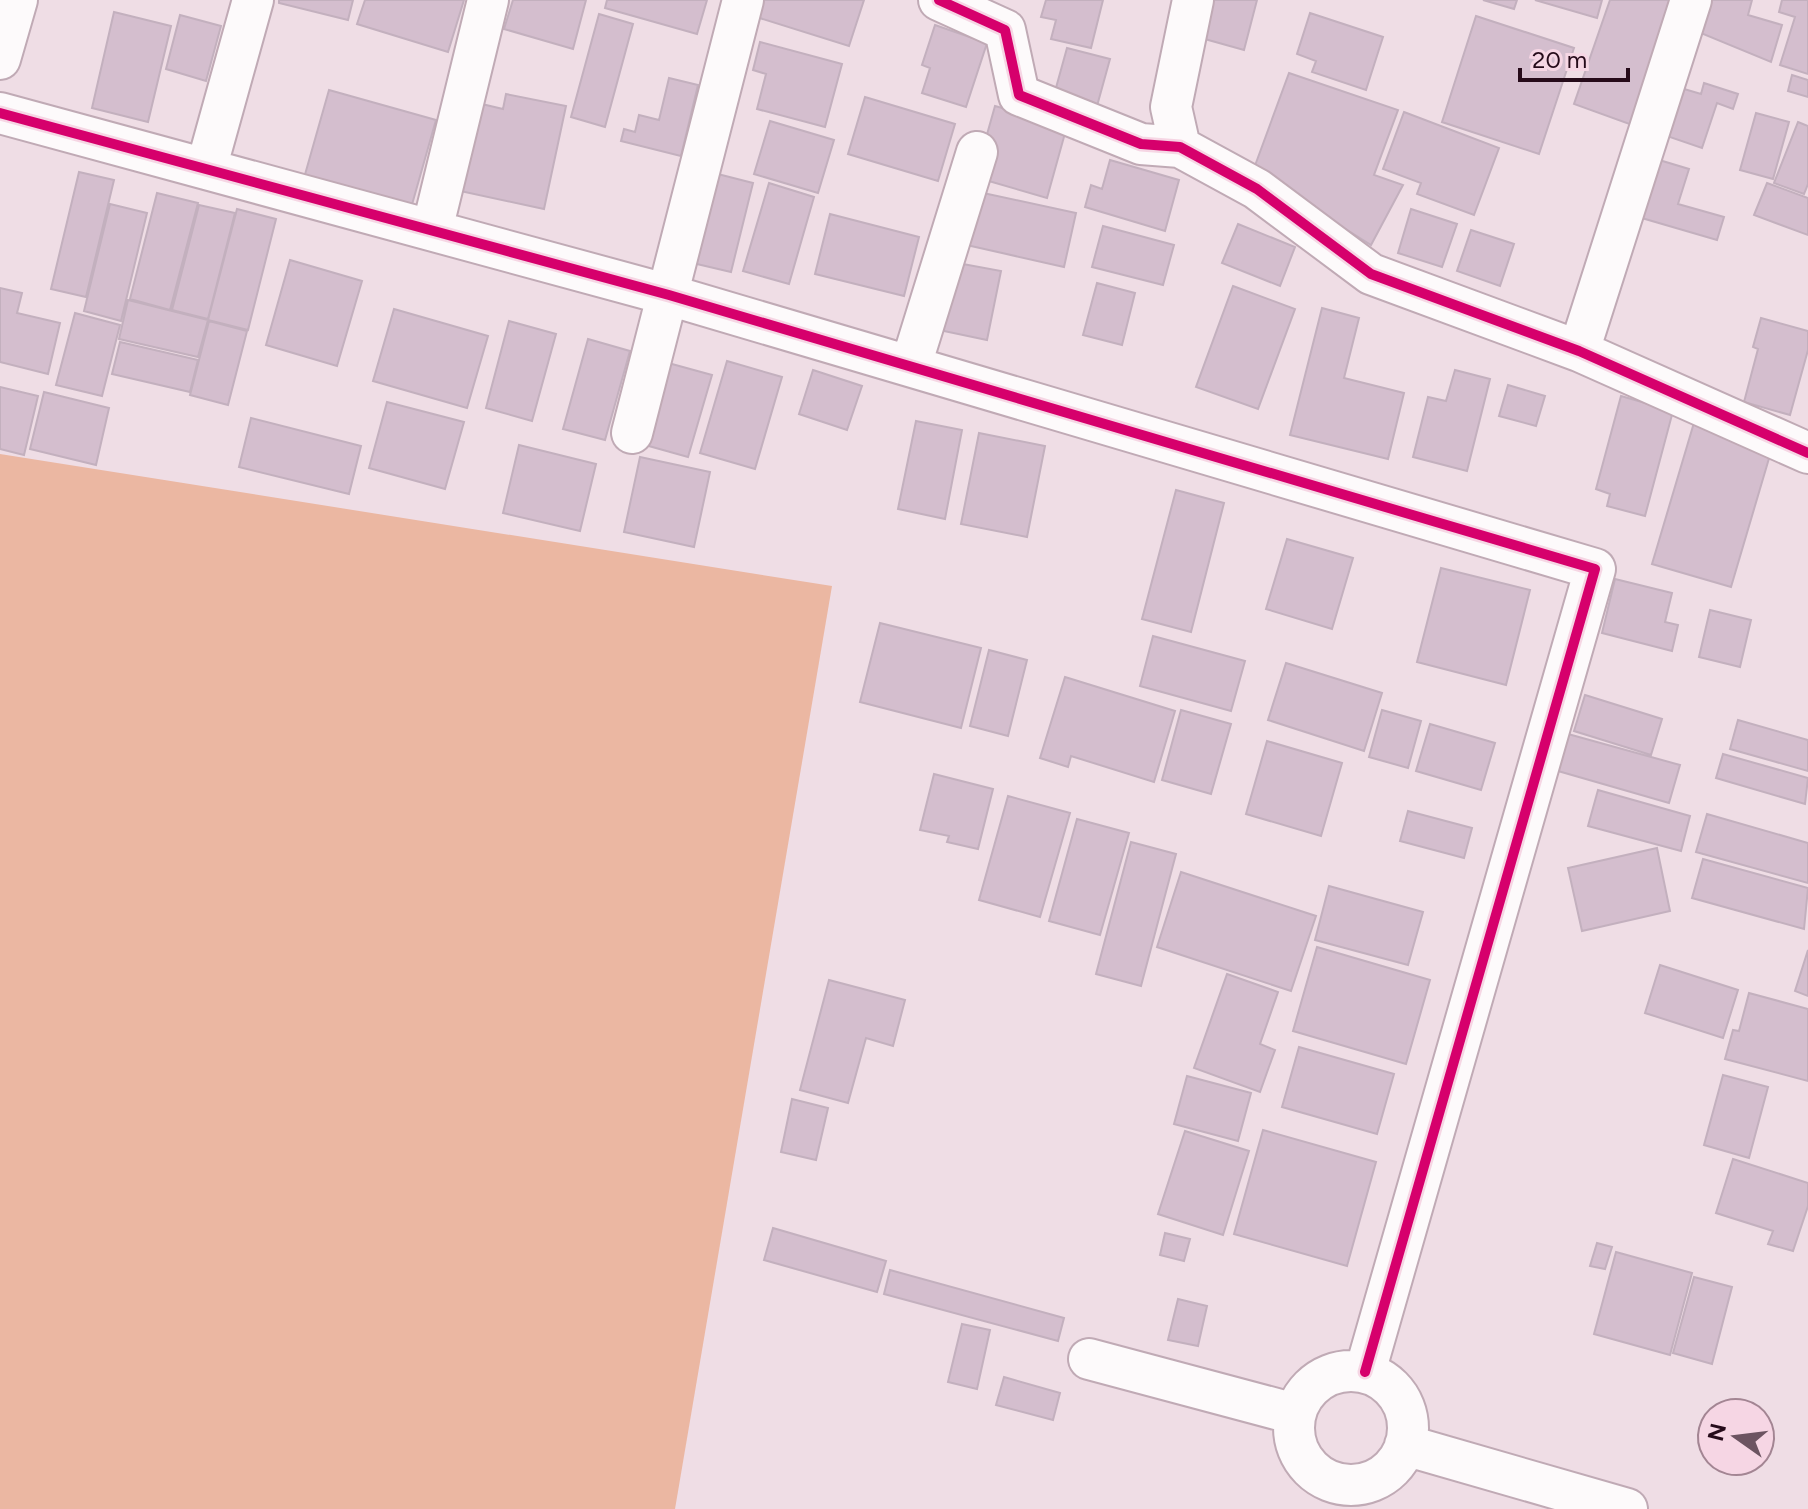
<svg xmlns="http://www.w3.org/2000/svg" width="1808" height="1509" font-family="Figtree,sans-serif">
<rect width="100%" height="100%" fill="#efdde5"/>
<path fill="#ebb7a2" d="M0 454 832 586 675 1509H0Z"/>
<path fill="#d4bece" stroke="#c3b0be" stroke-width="2" d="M279 0H353L348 20 279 3Z
M365 0H464L448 52 357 24Z
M513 0H586L573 49 504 29Z
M607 0H707L697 34 605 8Z
M751 0H864L849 46 747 14Z
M1046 0H1103L1091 48 1051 39 1056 20 1041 17Z
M1205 0H1257L1244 50 1194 36Z
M1483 0H1517L1514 9Z
M1535 0H1602L1597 18Z
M1610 0H1678L1635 126 1574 104Z
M1700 0H1752L1748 15 1782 25 1771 62 1691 29Z
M1782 0H1808V74L1780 65 1795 17 1779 12Z
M114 12 171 26 148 122 92 108Z
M1310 13 1383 37 1366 90 1312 72 1316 61 1297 54Z
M599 14 633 24 605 127 571 117Z
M180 15 221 26 206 81 166 69Z
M1476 16 1574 48 1539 154 1442 122Z
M935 25 987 43 966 107 922 93 930 68 922 65Z
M760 42 842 64 825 127 757 109 766 74 753 70Z
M1067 48 1110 59 1097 106 1054 95Z
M1289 73 1398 110 1374 175 1403 185 1371 245 1253 171Z
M1792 75 1808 80V97L1788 91Z
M669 78 698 85 681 156 621 141 624 129 635 132 639 115 659 120Z
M1704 83 1738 94 1733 109 1717 103 1702 148 1658 133 1674 86 1701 94Z
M329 90 436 120 411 208 304 178Z
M506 94 566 106 544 209 451 189 469 101 503 109Z
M865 97 955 124 938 181 848 154Z
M995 106 1067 126 1047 198 975 177Z
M1404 112 1499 148 1474 215 1417 194 1421 183 1383 169Z
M1756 113 1789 122 1773 179 1740 170Z
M770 121 834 140 818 193 754 174Z
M1798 122 1808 126V184L1804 194 1774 183Z
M1646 156 1689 169 1678 204 1724 217 1717 240 1628 214Z
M1110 160 1179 180 1165 231 1085 207 1091 185 1102 189Z
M706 171 753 183 731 272 684 261Z
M79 172 114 180 86 297 51 289Z
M769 183 814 197 789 284 743 271Z
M1767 183 1808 198V235L1754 215Z
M974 191 1076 213 1064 267 962 244Z
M157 193 198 203 170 310 130 299Z
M110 204 147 213 121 321 84 311Z
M199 205 235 213 208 319 172 310Z
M237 209 276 219 248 330 208 320Z
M1411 209 1457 224 1442 267 1398 253Z
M830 214 919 237 904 296 815 274Z
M1238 224 1295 247 1280 286 1222 263Z
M1103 226 1174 245 1163 285 1092 267Z
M1471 230 1514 244 1500 286 1457 271Z
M290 260 362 281 337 366 266 345Z
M952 262 1001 271 987 340 939 330Z
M1097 283 1135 293 1122 345 1083 335Z
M1233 286 1295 309 1258 409 1196 387Z
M0 288 22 293 17 313 60 323 48 374 0 362Z
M128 300 208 320 198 357 119 339Z
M1322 308 1359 318 1344 378 1404 393 1388 459 1290 435Z
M394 309 488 336 467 408 373 381Z
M75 313 120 325 102 396 56 385Z
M1761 318 1808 331V350L1790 415 1744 402 1758 349 1753 347Z
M209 321 247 331 228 405 190 395Z
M509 321 556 334 532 421 486 408Z
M588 339 630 351 605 440 563 429Z
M120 342 198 360 190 392 112 374Z
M661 361 712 375 688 457 638 443Z
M727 361 782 377 755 469 700 453Z
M813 370 862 386 847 430 799 414Z
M1455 370 1490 379 1467 471 1413 457 1428 397 1446 401Z
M1508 385 1545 396 1536 426 1499 416Z
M0 387 38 396 24 455 0 449Z
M44 392 109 408 96 465 30 449Z
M1621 396 1673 411 1645 516 1607 506 1610 494 1596 489Z
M387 402 464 422 445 489 369 468Z
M1696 416 1770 455 1731 587 1652 564Z
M251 418 361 446 349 494 239 467Z
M916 421 962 430 945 519 898 509Z
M979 433 1045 446 1027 537 961 524Z
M519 445 596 464 580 531 503 513Z
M640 457 710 472 694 547 624 532Z
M1176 490 1224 503 1191 632 1142 619Z
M1287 539 1353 558 1332 629 1266 609Z
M1441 568 1530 590 1506 685 1417 662Z
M1615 579 1672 593 1665 622 1678 625 1672 651 1602 633Z
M1710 610 1751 620 1740 667 1699 657Z
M880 623 981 648 961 728 860 702Z
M1153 636 1245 661 1231 711 1140 686Z
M989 650 1027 660 1008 736 970 726Z
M1286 663 1382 693 1364 751 1268 720Z
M1065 677 1175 711 1154 782 1071 756 1068 767 1040 758Z
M1585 695 1662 719 1651 755 1574 731Z
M1181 710 1231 724 1211 794 1162 780Z
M1382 710 1421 721 1408 768 1369 757Z
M1738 720 1808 740V771L1730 749Z
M1430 724 1495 743 1481 790 1416 771Z
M1568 734 1680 765 1669 803 1558 771Z
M1267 741 1342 763 1321 836 1246 814Z
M1723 754 1808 778 1805 804 1716 778Z
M934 774 993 789 978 849 947 842 949 836 920 830Z
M1598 790 1690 816 1681 851 1588 826Z
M1008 796 1070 813 1040 917 979 900Z
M1408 811 1472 828 1464 858 1400 841Z
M1707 814 1808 843V883L1696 852Z
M1077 819 1129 833 1100 935 1049 921Z
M1131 842 1176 854 1141 986 1096 974Z
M1657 848 1670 911 1582 931 1568 868Z
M1703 859 1808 888 1804 929 1692 898Z
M1181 872 1316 916 1291 991 1157 947Z
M1329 886 1423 912 1408 965 1315 940Z
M1317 947 1430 980 1406 1064 1293 1031Z
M1808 950V996L1795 991Z
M1660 965 1738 990 1723 1038 1645 1013Z
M1227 974 1278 992 1260 1044 1275 1050 1260 1092 1194 1068Z
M829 980 905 1000 893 1046 866 1038 848 1103 800 1090Z
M1749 993 1808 1009V1081L1725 1059 1733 1030 1739 1031Z
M1299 1047 1394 1074 1377 1134 1282 1107Z
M1723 1075 1768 1087 1749 1158 1704 1145Z
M1187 1076 1251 1093 1238 1141 1174 1124Z
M792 1099 828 1108 816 1160 781 1152Z
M1263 1130 1376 1162 1347 1266 1234 1234Z
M1185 1131 1249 1151 1223 1235 1158 1214Z
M1733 1159 1808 1183V1206L1793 1251 1768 1244 1773 1231 1716 1213Z
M773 1228 886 1261 877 1292 764 1260Z
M1165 1233 1190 1239 1184 1261 1160 1255Z
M1597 1243 1612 1247 1605 1269 1590 1266Z
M1616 1252 1692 1273 1670 1355 1594 1334Z
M890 1270 1064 1318 1058 1341 884 1294Z
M1694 1277 1732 1287 1712 1364 1673 1353Z
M1178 1299 1207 1306 1198 1346 1168 1340Z
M962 1324 990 1330 977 1389 948 1382Z
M1004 1377 1060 1393 1053 1420 996 1405Z"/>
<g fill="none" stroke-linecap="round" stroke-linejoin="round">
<defs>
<path id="minor" d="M939 0 1005 30 1019 95 1141 144 1180 147 1257 189 1371 274 1579 351 1808 453
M0 59 17 0
M0 113 669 295 1595 569 1365 1372
M1180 147 1171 107 1193 0
M206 169 253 0
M432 230 488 0
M1579 351 1691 0
M911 365 977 152
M632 433 743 0
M1089 1359 1295 1414
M1294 1428a57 57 0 1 1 114 0a57 57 0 1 1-114 0Z
M1405 1445 1627 1509"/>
</defs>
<use href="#minor" stroke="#c0aab5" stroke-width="44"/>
<use href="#minor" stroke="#fdfafb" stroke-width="40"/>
<defs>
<path id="cycleway" d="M939 0 1005 30 1019 95 1141 144 1180 147 1257 189 1371 274 1579 351 1808 453
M0 113 669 295 1595 569 1365 1372"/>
</defs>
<use href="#cycleway" stroke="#f6d6e4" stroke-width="15"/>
<use href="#cycleway" stroke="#d6006c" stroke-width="10"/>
</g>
<g transform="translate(1736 1437) rotate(284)"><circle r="38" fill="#f6d6e4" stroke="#a38593" stroke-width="2"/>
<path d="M0-6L14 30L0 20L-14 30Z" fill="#6c5461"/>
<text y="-12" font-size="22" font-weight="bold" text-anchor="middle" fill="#260b1a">N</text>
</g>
<path d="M1520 68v12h108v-12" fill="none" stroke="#260b1a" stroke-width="4"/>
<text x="1532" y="68" font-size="24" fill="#260b1a" stroke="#f6d6e4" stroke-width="6" paint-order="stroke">20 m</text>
</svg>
